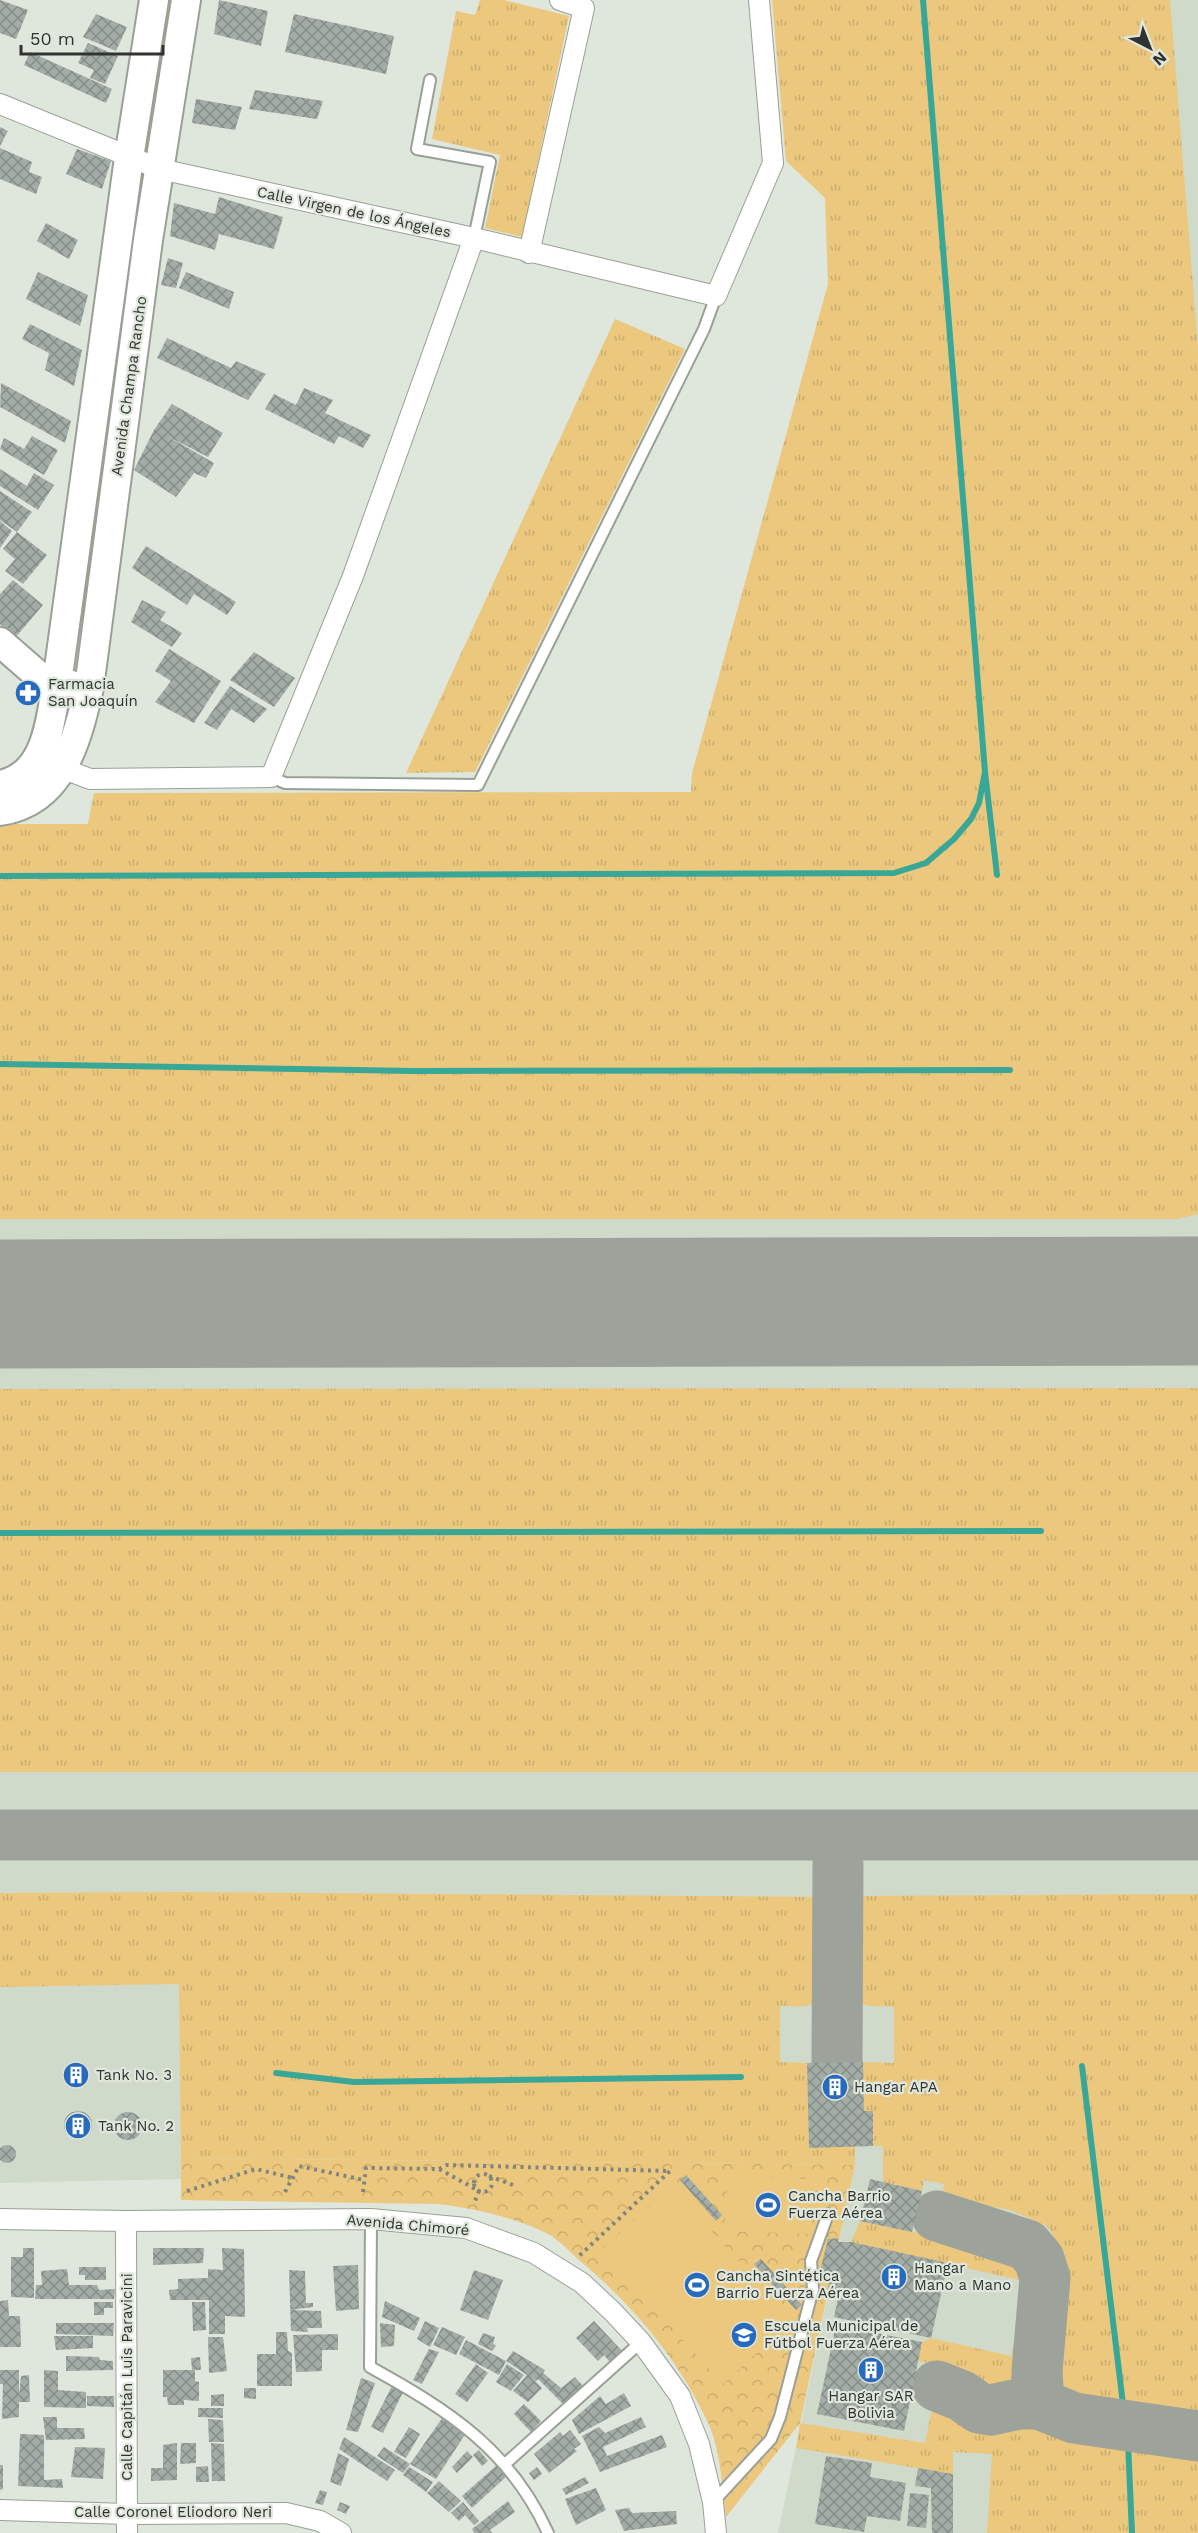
<svg xmlns="http://www.w3.org/2000/svg" width="1198" height="2533" font-family="'Work Sans',sans-serif">
<defs>
<pattern id="grass-tufts" width="24" height="20" patternUnits="userSpaceOnUse" patternTransform="scale(1.5)"><rect width="24" height="20" fill="#ebc87e"/><path d="M3 7l-1-3M5 7V3M7 7l1-3M15 17l-1-3M17 17v-4M19 17l1-3" fill="none" stroke="#caac6d"/></pattern>
<pattern id="park-crowns" width="20" height="18" patternUnits="userSpaceOnUse" patternTransform="scale(1.5)"><rect width="20" height="18" fill="#ebc87e"/><path d="M2 6a3 3 0 1 1 6 0M12 15a3 3 0 1 1 6 0" fill="none" stroke="#caac6d"/></pattern>
<pattern id="building-cross-hatch" width="8" height="8" patternUnits="userSpaceOnUse" patternTransform="scale(1.5)"><rect width="8" height="8" fill="#a3ada6"/><path d="M0 0l8 8M0 8l8-8" fill="none" stroke="#858d88"/></pattern>
</defs>
<rect width="100%" height="100%" fill="#dfe6dc"/>
<path fill="#d0daca" d="M890 0H1198V2533H778L855 2165 182 2158V2179L0 2183V824H88L92 799 944 801Z"/>
<path fill="url(#grass-tufts)" d="M164 0H172L149 147 142 146Z
M480 0H504L569 16 522 237 485 228 500 155 432 139 456 11 475 15Z
M772 0H1170L1198 348V1214L1177 1219H0V824H88L94 793 691 792 692 773 828 284 825 198 786 161Z
M138 181 145 182 75 665 68 664Z
M615 319 685 349 475 772 406 773Z
M1198 1388V1772H0V1389Z
M179 1892 821 1897 822 1990C816 2011 799 2006 780 2006V2062L807 2063 809 2147 855 2146V2165L181 2158 179 1984 0 1987V1893Z
M1198 1894V2428L1069 2408 1058 2400 1050 2386 1065 2254 1047 2226 1010 2210 942 2197 944 2184 924 2180 922 2191 883 2182V2146H873V2111H864L863 2062 894 2063V2007C877 2005 858 2011 852 1991V1896Z
M860 2221 932 2236 934 2230C955 2235 1013 2243 1026 2258 1032 2265 1029 2274 1028 2282L851 2242Z
M1017 2332 1031 2336 1026 2394C1015 2397 1003 2402 992 2402 974 2402 957 2383 938 2379L941 2365 918 2361 922 2342 931 2338 1011 2356Z
M934 2399 953 2400 989 2420 1016 2416 1044 2419 1198 2447V2533H987L992 2454 953 2452V2474L796 2448 800 2423 925 2443Z"/>
<path fill="url(#park-crowns)" d="M181 2158 855 2165 800 2423 726 2517C722 2488 721 2454 710 2427 681 2362 633 2305 579 2260 570 2252 559 2240 548 2234 513 2217 477 2209 439 2204L181 2200Z"/>
<path fill="#ebc87e" d="M727 2176 812 2179 810 2234 725 2231Z
M671 2186 792 2321 723 2384 601 2250Z"/>
<g fill="none" stroke-linecap="round" stroke-linejoin="round">
<path stroke="#39a798" stroke-width="6" d="M923 0 985 772 997 875
M0 876 894 873 926 863 954 839 971 819 979 803 985 772
M0 1064 412 1071 1010 1070
M0 1533 1041 1531
M1082 2066 1123 2404
M276 2073 354 2082 741 2077
M1128 2442 1132 2533"/>
<path stroke="#9da29a" stroke-width="51" d="M0 1835H1198
M837 2063 838 1864
M937 2216 1027 2245 1039 2259 1045 2278 1037 2371 1039 2404 1074 2418 1198 2436
M937 2386 962 2396 979 2408 991 2410 1019 2404H1039"/>
<path stroke="#9da29a" stroke-width="129" d="M0 1304 1198 1301"/>
</g>
<path fill="url(#building-cross-hatch)" d="M0 0 28 10 16 39 0 33Z
M219 0 268 11 261 46 214 34Z
M96 14 127 27 116 51 83 37Z
M294 14 394 36 386 74 285 52Z
M88 43 118 56 105 84 90 78 94 70 78 63Z
M30 52 112 89 106 103 24 65Z
M255 90 323 101 317 119 249 109Z
M196 99 242 107 235 130 192 123Z
M0 127 8 131 0 146Z
M0 148 32 162 29 172 42 177 36 194 0 179Z
M77 149 111 161 102 189 66 174Z
M219 197 283 217 274 249 219 234 215 250 170 236 174 203 215 214Z
M46 223 78 240 69 259 37 241Z
M168 258 183 263 176 288 161 285Z
M38 272 88 295 80 326 26 299Z
M186 272 234 292 229 309 179 288Z
M30 324 82 350 74 386 45 370 49 353 22 339Z
M167 338 231 368 236 361 266 374 248 400 157 358Z
M1 383 71 421 65 443 0 407Z
M304 388 333 400 325 413 371 435 363 448 339 436 334 444 265 409 274 394 296 405Z
M172 404 223 433 208 457 167 436 214 463 206 478 194 473 176 497 134 470 154 430Z
M32 436 58 450 44 475 0 449 4 438 24 449Z
M0 469 27 486 34 473 54 485 38 510 0 486Z
M0 491 32 512 17 532 47 555 23 584 5 571 15 559 3 549 17 532 0 520Z
M0 521 12 531 0 548Z
M146 546 236 602 227 615 194 594 187 605 132 568Z
M13 580 43 605 15 638 0 624V594Z
M142 600 166 612 160 620 182 633 172 647 131 622Z
M169 649 221 681 194 723 155 702 171 681 155 671Z
M254 652 295 678 274 707 230 680Z
M230 686 267 709 254 723 231 709 217 730 204 723Z
M863 2062 864 2111H873V2146L809 2148 807 2063Z
M64 2076a12 12 0 1 1 24 0a12 12 0 1 1-24 0Z
M64 2125a14 14 0 1 1 28 0a14 14 0 1 1-28 0Z
M114 2126a14 14 0 1 1 28 0a14 14 0 1 1-28 0Z
M-2 2154a9 9 0 1 1 18 0a9 9 0 1 1-18 0Z
M686 2175 722 2215 716 2221 680 2180Z
M870 2179 922 2191 912 2232 860 2221Z
M839 2238 838 2242H851L948 2263 931 2338 834 2317 840 2290 828 2288 830 2277 819 2275 828 2239Z
M23 2248H34V2298L11 2297V2257H23Z
M153 2248H204L203 2263 153 2265Z
M222 2248 244 2249 245 2317 225 2316V2334H209V2300H170L169 2290 178 2289V2279L208 2278V2269L223 2270Z
M761 2259 802 2305 796 2310 754 2264Z
M358 2265 359 2309 336 2311 333 2266Z
M79 2267H106V2280H85V2275H79Z
M67 2269 69 2285H97L99 2290 115 2289 114 2299H35L36 2285H42L41 2271Z
M289 2270 305 2271 306 2303H313V2307L291 2310 321 2311 322 2328H307L308 2332 291 2331Z
M474 2270 503 2280 488 2320 460 2310Z
M8 2300 9 2316H20L21 2347H0V2301Z
M385 2301 420 2318 414 2331 382 2317Z
M94 2302H113V2308H104V2315H94Z
M192 2302H205L206 2330 193 2331Z
M425 2321 439 2328 430 2347 417 2339Z
M594 2321 624 2353 612 2364 604 2355 598 2361 576 2338Z
M56 2323H114L113 2336 56 2334Z
M380 2323 395 2325 394 2346 381 2347Z
M836 2325 922 2342 904 2431 817 2414Z
M442 2327 465 2337 456 2355 433 2345Z
M276 2332H287L288 2351 292 2353V2386H257V2354H276Z
M483 2333 495 2337 493 2343 496 2346 492 2351 478 2344Z
M338 2334V2350H322V2371L296 2372 293 2335Z
M54 2336H93V2348L56 2350Z
M208 2337H223L227 2371 209 2373Z
M466 2340 506 2361 513 2351 545 2370 543 2373 561 2388 575 2377 583 2386 563 2404 538 2379 536 2381 531 2377 542 2388 528 2402 513 2391 527 2375 506 2361 499 2375 459 2354Z
M429 2349 439 2352 422 2384 413 2380Z
M66 2356 99 2357 100 2360 113 2361V2370L66 2371Z
M200 2357 201 2370H195V2381L199 2382V2401L184 2400V2405H168L167 2397H163V2370H192L191 2358Z
M476 2364 488 2373 467 2402 455 2394Z
M507 2364 524 2375 511 2391 496 2382Z
M0 2370H19V2396L21 2376 29 2375 30 2402H19V2417L2 2419 3 2384H0Z
M44 2370 58 2371V2390L86 2392V2408L44 2407Z
M361 2378 375 2383 358 2432 346 2430Z
M392 2386 403 2392 383 2433 371 2427Z
M244 2388H256V2399L244 2398Z
M624 2393 631 2406 579 2434 572 2420 600 2396 606 2404Z
M224 2394V2406H211V2395Z
M87 2396H114V2407L87 2406Z
M524 2404 541 2421 531 2432 514 2414Z
M198 2408H223V2418L198 2417Z
M43 2417H57V2428H84L85 2439 46 2440Z
M443 2417 466 2433 436 2479 410 2464Z
M641 2417 646 2427 603 2447 607 2456 662 2435 667 2447 600 2472 582 2436 599 2427 605 2433Z
M208 2419 223 2420 224 2442H209Z
M409 2427 420 2434 406 2458 394 2452Z
M570 2430 581 2444 574 2449 577 2451 549 2473 534 2454 560 2432 563 2436Z
M20 2434 44 2435V2480L62 2479 63 2488 18 2486Z
M344 2437 395 2470 387 2481 339 2449Z
M177 2443V2480L151 2481V2468H163V2445Z
M181 2443H196V2463L180 2464Z
M211 2443 224 2444 225 2481H212Z
M75 2447 105 2448 103 2479 71 2477Z
M384 2447 410 2464 403 2473 377 2456Z
M479 2450 488 2461 482 2466 473 2455Z
M467 2451 473 2457 457 2473 452 2467Z
M338 2453 349 2459 341 2486 330 2482Z
M826 2456 872 2463 870 2477 906 2483 900 2521 867 2516 864 2532 815 2524Z
M0 2465H3V2489L0 2490Z
M497 2465 507 2476 472 2508 462 2496Z
M208 2466 209 2482H196V2467Z
M409 2467 433 2482 426 2492 403 2475Z
M537 2467 542 2474 534 2480 529 2473Z
M918 2468 953 2474V2533H932L931 2488 915 2486Z
M585 2477 589 2483 566 2495 562 2489Z
M439 2481 461 2501 449 2512 427 2493Z
M596 2488 606 2510 576 2525 565 2499Z
M320 2490 327 2492 323 2505 315 2503Z
M910 2493 929 2495 926 2528 907 2526Z
M508 2501 515 2512 490 2530 492 2533H474L472 2529Z
M340 2502 350 2506 346 2514 337 2510Z
M463 2502 479 2521 474 2525 465 2515 459 2521 451 2513Z
M629 2508 632 2513 676 2511 677 2524 624 2531 615 2510Z"/>
<g fill="none" stroke-linecap="round" stroke-linejoin="round">
<defs>
<path id="lane" d="M430 80 417 149 490 162 474 238
M271 777 285 783 478 785 704 329 716 296
M371 2219 370 2367C448 2410 510 2449 548 2533
M505 2464 641 2342
M713 2502 771 2439 780 2417 813 2289 811 2261 828 2214"/>
<path id="street" d="M0 104 160 169 474 238 716 296 773 163 759 0
M529 253 584 8 560 0
M51 764 90 779 271 777 353 576 474 238
M0 2219 126 2221 371 2219 466 2228 534 2253 582 2283 613 2312 641 2342 680 2396 699 2444 713 2502 716 2533
M126 2221 127 2533
M0 2510 127 2514 286 2513 320 2521 341 2533"/>
<path id="secondary" d="M0 642 39 676 75 686
M0 785C47 776 50 721 57 683L129 158 154 0
M0 811C62 802 77 740 89 688L148 240 186 0"/>
</defs>
<use href="#lane" stroke="#9aa096" stroke-width="14"/>
<use href="#street" stroke="#9aa096" stroke-width="22"/>
<use href="#secondary" stroke="#9aa096" stroke-width="32"/>
<path stroke="#80857e" stroke-width="4" stroke-dasharray="3 4.5" stroke-linecap="butt" d="M439 2169 447 2165 670 2171 579 2256
M474 2183a9 9 0 1 1 18 0a9 9 0 1 1-18 0Z
M489 2176 516 2186
M187 2191 256 2169 293 2178
M285 2192 299 2166 364 2180
M363 2192 366 2168 439 2169 479 2191 475 2201"/>
<use href="#lane" stroke="#fff" stroke-width="10"/>
<use href="#street" stroke="#fff" stroke-width="20"/>
<use href="#secondary" stroke="#fff" stroke-width="28"/>
</g>
<defs>
<symbol id="pharmacy-disc" viewBox="-11 -11 22 22"><circle r="9.5" fill="#286abb" stroke="#dfe6dc"/><path d="M-2-6h4v4h4v4h-4v4h-4v-4h-4v-4h4Z" fill="#fff"/></symbol>
<symbol id="building-disc" viewBox="-11 -11 22 22"><circle r="9.5" fill="#286abb" stroke="#dfe6dc"/><path d="M-4-6H4V6H1V3H-1V6H-4ZM-2.5-4.3h1.7v1.8h-1.7ZM.8-4.3h1.7v1.8H.8ZM-2.5-1h1.7V.8h-1.7ZM.8-1h1.7V.8H.8Z" fill="#fff"/></symbol>
<symbol id="stadium-disc" viewBox="-11 -11 22 22"><circle r="9.5" fill="#286abb" stroke="#dfe6dc"/><path d="M0-5a6.5 5 0 1 0 0 10a6.5 5 0 1 0 0-10ZM-3.5-1.8h7v3.6h-7Z" fill="#fff"/></symbol>
<symbol id="school-disc" viewBox="-11 -11 22 22"><circle r="9.5" fill="#286abb" stroke="#dfe6dc"/><path d="M0-5L7-2L0 1L-7-2ZM-4 1L0 2.5L4 1V4Q0 6-4 4Z" fill="#fff"/></symbol>
</defs>
<g fill-rule="evenodd">
<use href="#pharmacy-disc" x="13" y="678" width="30" height="30"/>
<use href="#building-disc" x="61" y="2060" width="30" height="30"/>
<use href="#building-disc" x="820" y="2072" width="30" height="30"/>
<use href="#building-disc" x="63" y="2111" width="30" height="30"/>
<use href="#stadium-disc" x="753" y="2190" width="30" height="30"/>
<use href="#building-disc" x="879" y="2262" width="30" height="30"/>
<use href="#stadium-disc" x="682" y="2270" width="30" height="30"/>
<use href="#school-disc" x="729" y="2320" width="30" height="30"/>
<use href="#building-disc" x="856" y="2355" width="30" height="30"/>
</g>
<g text-anchor="middle" stroke-width="4.5" stroke-linejoin="round" paint-order="stroke">
<g font-size="15" fill="#30332f" stroke="#dfe6dc">
<text transform="translate(354 212) rotate(12)" y="5">Calle Virgen de los Ángeles</text>
<text transform="translate(129 386) rotate(-82)" y="5">Avenida Champa Rancho</text>
<text transform="translate(408 2225) rotate(5)" y="5">Avenida Chimoré</text>
<text transform="translate(127 2377) rotate(-90)" y="5">Calle Capitán Luis Paravicini</text>
<text x="173" y="2517">Calle Coronel Eliodoro Neri</text>
</g>
<g font-size="15" fill="#30332f" stroke="#dfe6dc" text-anchor="start">
<text x="48" y="689">Farmacia<tspan x="48" dy="17">San Joaquín</tspan></text>
<text x="96" y="2080">Tank No. 3</text>
<text x="854" y="2092">Hangar APA</text>
<text x="98" y="2131">Tank No. 2</text>
<text x="788" y="2201">Cancha Barrio<tspan x="788" dy="17">Fuerza Aérea</tspan></text>
<text x="914" y="2273">Hangar<tspan x="914" dy="17">Mano a Mano</tspan></text>
<text x="716" y="2281">Cancha Sintética<tspan x="716" dy="17">Barrio Fuerza Aérea</tspan></text>
<text x="764" y="2331">Escuela Municipal de<tspan x="764" dy="17">Fútbol Fuerza Aérea</tspan></text>
<text x="871" y="2401" text-anchor="middle">Hangar SAR<tspan x="871" dy="17">Bolivia</tspan></text>
</g>
</g>
<g transform="translate(1150 48) rotate(138)" stroke="#dfe6dc" stroke-width="4.5" paint-order="stroke">
<path d="M0-4.5L10 22L0 15L-10 22Z" fill="#30332f"/>
<text y="-9" font-size="16" font-weight="bold" text-anchor="middle" fill="#30332f">N</text>
</g>
<path d="M21 45v9h142v-9" fill="none" stroke="#30332f" stroke-width="3"/>
<text x="30" y="45" font-size="18" fill="#30332f" stroke="#dfe6dc" stroke-width="4.5" paint-order="stroke">50 m</text>
</svg>
